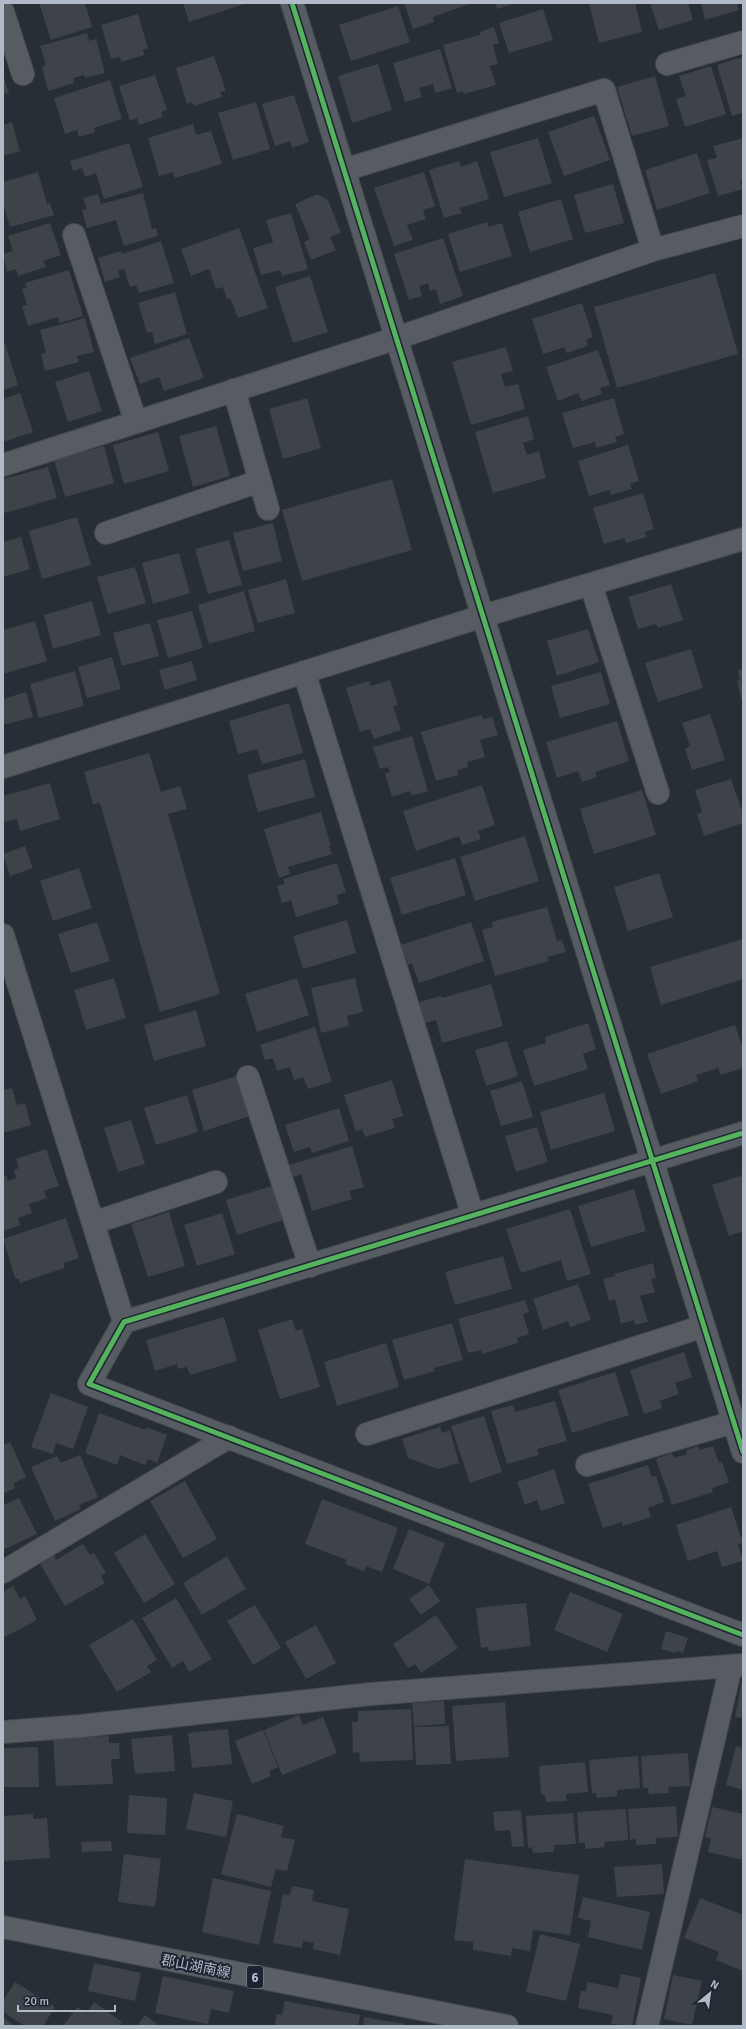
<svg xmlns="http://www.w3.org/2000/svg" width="746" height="2029" font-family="Signika,'Noto Sans JP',sans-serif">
<rect width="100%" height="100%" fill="#282e35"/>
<path fill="#3d4349" d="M39 3H85L92 27 51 40Z
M183 3H247L189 22Z
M404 3H469V4L433 17 434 22 413 29Z
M495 3H516L497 9Z
M589 3H635L642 32 599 43Z
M650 3H688L693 20 659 30Z
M701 3H737L739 10 705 20Z
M398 6 410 42 351 61 339 25Z
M543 9 553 40 509 53 499 23Z
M138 14 148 48 143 50 144 55 121 62 120 57 111 59 101 25Z
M494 27 499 43 493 45 498 64 490 66 496 85 464 94 463 91 457 93 443 45 480 35V32Z
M87 33 89 41 96 39 105 73 85 78 84 75 73 78 74 83 48 91 42 67 46 65 40 46Z
M440 49 452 88 435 93 433 84 419 88 422 97 405 102 393 63Z
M214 56 226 91 220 92 222 97 194 106 192 102 187 104 176 68Z
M743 57V113L732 116 717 65Z
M378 64 392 110 352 123 338 76Z
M711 66 726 114 685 127 676 99 686 96 679 76Z
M3 74 9 93 3 94Z
M155 75 167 110 161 112 163 117 139 125 137 118 130 121 119 86Z
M655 76 669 126 632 136 617 87Z
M110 80 122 119 94 128 95 132 79 137 77 130 65 134 54 98Z
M294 95 309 142 292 148 290 141 275 146 262 104Z
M256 102 270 149 233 160 218 113Z
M594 116 610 160 564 176 548 132Z
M12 122 20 151 3 156V125Z
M193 124 196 135 211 131 222 164 175 178 173 172 159 176 148 138Z
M538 138 552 183 504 197 490 152Z
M743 138V180L740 181 743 189 718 196 707 160 717 158 713 146Z
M129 143 143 187 104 199 96 173 85 177 82 168 73 171 70 161Z
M697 153 710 193 657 210 645 170Z
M459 161 461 167 477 161 489 199 460 208 462 213 444 218 429 170Z
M38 172 47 204 50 203 54 215 10 227 3 204V182Z
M424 172 435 206 423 210 426 219 407 225 413 240 394 246 374 188Z
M613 184 624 223 585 233 574 195Z
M143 193 152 229 156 228 158 236 124 246 116 220 87 228 82 210 87 209 83 198 98 194 101 204Z
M317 194 328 200 341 233 330 237 336 250 311 260 304 242 310 239 295 204Z
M561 199 573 239 530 252 518 212Z
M291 213 308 269 282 276 280 270 261 275 253 248 273 242 266 220Z
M487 222 489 227 502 223 512 256 460 272 448 234Z
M50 223 61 255 43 261 46 267 18 276 16 269 7 272 3 254 13 251 8 236Z
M239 228 268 308 238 318 230 298 227 299 223 287 216 289 209 269 191 276 181 249Z
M443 238 463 296 440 304 436 289 430 291 428 283 419 286 422 296 409 300 394 254Z
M161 241 174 283 139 293 136 285 130 287 124 269 118 271 120 277 105 282 98 258 121 251 122 254Z
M69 270 83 316 59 323 58 317 28 326 22 306 27 305 22 289 27 288 25 283Z
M715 273 738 354 617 388 594 307Z
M310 276 328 332 293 343 275 287Z
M175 292 187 334 155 344 152 332 147 333 138 303Z
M582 303 593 337 586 340 588 346 566 353 565 347 543 354 532 319Z
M85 318 94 352 77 356 79 362 45 371 41 354 46 353 40 330Z
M189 338 204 378 164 391 159 377 140 384 130 358Z
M3 344H5L18 385 3 390Z
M506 347 513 371 501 374 505 387 518 384 525 409 471 425 452 362Z
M598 350 610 385 600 388 602 394 582 401 578 393 558 401 546 367Z
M89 371 102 411 68 422 55 382Z
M20 393 33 432 3 442V399Z
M307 398 321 448 283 459 269 409Z
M614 398 624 434 615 437 617 442 596 448 595 442 573 448 562 413Z
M528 416 534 439 523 443 527 455 539 451 546 478 493 493 475 432Z
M216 426 230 476 193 487 179 436Z
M158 432 169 471 124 484 113 445Z
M628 445 639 481 630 484 632 489 611 495 609 490 589 496 578 461Z
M104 446 114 483 65 497 54 460Z
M48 467 57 498 5 513 3 506V479Z
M392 479 412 550 302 581 282 510Z
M643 493 654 529 645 532 647 537 626 543 624 538 604 544 593 508Z
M77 517 91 565 42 579 29 531Z
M273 523 282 561 243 571 233 533Z
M21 537 30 569 3 577V542Z
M229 540 242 585 208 594 195 549Z
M179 553 190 593 153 604 142 563Z
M135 567 146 603 108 614 97 577Z
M286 579 295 613 258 623 248 590Z
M671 584 683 620 658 628 656 624 638 629 628 597Z
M244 591 255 631 209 644 198 605Z
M92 601 101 635 53 649 44 615Z
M192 611 203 648 168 658 157 620Z
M35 621 47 661 3 674V630Z
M150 623 159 656 122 666 113 633Z
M588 629 599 662 557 676 547 641Z
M691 649 703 688 658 702 645 663Z
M112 657 121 689 87 698 78 667Z
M192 661 197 680 165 690 159 670Z
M743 669V702H742L737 681 740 680 738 670Z
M75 671 84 706 39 718 30 684Z
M601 672 610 704 560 718 551 686Z
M390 680 398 705 393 706 401 730 374 739 370 729 360 732 346 688 369 681 371 686Z
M26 692 33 717 3 725V699Z
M289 703 303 753 262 764 257 749 238 754 229 721Z
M710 714 725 760 692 770 685 749 690 746 682 723Z
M481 715 483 719 492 717 498 735 480 740 485 757 467 762 468 767 457 770 458 775 436 781 421 732Z
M617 721 629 761 595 772 597 777 582 782 578 771 557 778 546 742Z
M412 736 428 791 412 796 410 791 392 797 385 773 390 772 388 767 380 769 373 747Z
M149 753 161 792 180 786 187 809 168 814 220 994 160 1012 100 803 93 804 84 772Z
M305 759 315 797 258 812 247 775Z
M731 779 743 814V823L704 836 697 814 702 812 695 790Z
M50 783 60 819 20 831 17 819 4 822 3 796Z
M482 785 495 825 478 831 481 839 462 845 459 836 416 851 403 811Z
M642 790 656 835 594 854 580 809Z
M321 812 331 846H329L332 854 288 867 290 874 279 878 264 829Z
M525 836 539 881 475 901 460 857Z
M25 846 33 868 10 876 3 854Z
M455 858 466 895 402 915 390 878Z
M337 863 346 892 337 895 339 904 296 917 291 900 282 903 277 886 285 884 283 879Z
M79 868 92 908 53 921 40 881Z
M659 873 673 917 628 931 614 887Z
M547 907 557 941 562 940 566 952 547 957 549 961 495 976 482 930 493 927 492 922Z
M347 920 356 953 303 969 293 936Z
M97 922 110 961 71 973 58 934Z
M471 922 484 961 419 983 412 963 408 965 401 945Z
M743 939V979L661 1005 650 967Z
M114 978 126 1018 86 1030 74 990Z
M297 978 309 1015 257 1032 245 994Z
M355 978 363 1012 347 1016 349 1026 321 1033 311 988Z
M491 984 503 1026 442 1043 436 1020 425 1023 419 1002 441 996 442 998Z
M196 1010 206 1046 154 1061 144 1025Z
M588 1023 596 1049 583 1054 588 1069 534 1086 523 1050 546 1043 545 1037Z
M735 1025 743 1049V1068L721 1075 718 1068 696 1075 698 1081 661 1094 647 1054Z
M315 1027 332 1082 308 1089 303 1077 294 1080 290 1067 277 1071 273 1058 265 1060 260 1045Z
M507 1041 518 1076 486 1086 475 1050Z
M237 1076 250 1116 204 1131 192 1090Z
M392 1080 403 1116 392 1119 395 1128 365 1137 362 1129 356 1131 344 1095Z
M522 1081 533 1117 501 1126 490 1091Z
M12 1088 17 1105 25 1103 31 1125 3 1133V1090Z
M604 1093 615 1131 551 1150 540 1112Z
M187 1095 198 1132 156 1145 144 1108Z
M339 1108 349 1141 312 1153 310 1147 294 1152 285 1125Z
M131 1120 145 1164 118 1172 104 1128Z
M537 1127 548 1162 516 1172 505 1136Z
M352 1146 364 1187 349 1191 352 1199 312 1211 301 1174 293 1177 289 1165Z
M46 1149 59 1186 44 1191 47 1198 29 1204 32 1213 18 1218 20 1225 3 1231V1176L6 1175 8 1181 16 1178 14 1170 19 1168 16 1159Z
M743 1175V1231L729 1236 712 1185Z
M272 1186 283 1220 237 1235 226 1200Z
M634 1189 646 1231 591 1247 578 1206Z
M570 1209 591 1274 567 1281 561 1260 521 1273 506 1229Z
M169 1212 185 1266 148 1277 131 1224Z
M222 1213 235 1254 197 1266 184 1225Z
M66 1218 79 1258 64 1263V1268L20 1283 19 1279 15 1278 3 1239Z
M503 1256 512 1289 455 1305 445 1272Z
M653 1263 656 1278 651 1279 655 1292 640 1296 648 1322 635 1325 634 1320 621 1324 615 1299 609 1301 603 1279 615 1276 614 1274Z
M578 1284 591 1320 570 1327 568 1321 543 1330 533 1299Z
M525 1300 529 1312 523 1314 529 1334 517 1338 518 1343 482 1354 481 1350 468 1353 458 1319Z
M224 1317 237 1361 190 1375 187 1367 178 1369 177 1364 155 1371 146 1340Z
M292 1319 296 1331 302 1329 320 1387 280 1399 258 1330Z
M452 1323 463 1360 434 1368 435 1371 404 1380 392 1340Z
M386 1343 399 1387 337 1406 324 1362Z
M684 1352 692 1377 675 1383 679 1394 660 1401 662 1408 644 1414 630 1370Z
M615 1372 629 1415 572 1433 558 1390Z
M51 1393 88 1407 73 1449 56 1443 53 1454 31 1447Z
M555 1401 567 1441 537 1449 539 1455 507 1464 491 1411 513 1405 515 1412Z
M99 1413 145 1430 146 1427 167 1435 157 1463 148 1459 145 1465 120 1455 117 1465 85 1453Z
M484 1416 502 1472 470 1483 451 1426Z
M440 1427 442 1433 450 1430 459 1463 438 1469 408 1458 402 1439Z
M10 1442 26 1477 14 1483 15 1488 3 1494V1445Z
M698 1446 700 1450 713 1446 719 1463 722 1462 729 1482 712 1488 713 1492 672 1505 656 1459 672 1453 674 1458 687 1454 686 1450Z
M80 1455 98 1497 79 1505 81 1509 55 1521 31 1467 57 1456 61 1463Z
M648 1465 652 1477 656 1476 664 1502 648 1508 651 1517 623 1526 622 1522 603 1528 588 1484Z
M554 1469 565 1503 541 1511 537 1500 525 1505 517 1482Z
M185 1481 217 1539 183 1558 150 1501Z
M19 1498 37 1534 3 1550V1505Z
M322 1499 398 1528 382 1572 366 1566 364 1571 345 1564 347 1560 305 1544Z
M731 1507 743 1543 738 1544 743 1561 722 1567 717 1551 688 1561 676 1525Z
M409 1529 445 1543 429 1584 393 1569Z
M145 1534 175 1584 144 1603 114 1553Z
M83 1544 90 1555 94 1553 106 1573 101 1576 105 1583 65 1606 40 1564 54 1555 56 1560Z
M227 1556 246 1589 202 1615 183 1583Z
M429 1585 440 1601 421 1615 409 1599Z
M13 1586 20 1599 25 1596 37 1620 3 1638V1592Z
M570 1592 623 1614 607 1652 554 1630Z
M176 1598 212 1659 189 1672 183 1661 172 1668 142 1618Z
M526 1603 531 1646 489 1651 488 1647 481 1648 476 1608Z
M255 1605 281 1648 253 1665 227 1621Z
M436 1615 458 1648 421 1673 415 1664 408 1668 393 1644Z
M133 1619 157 1660 147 1666 151 1672 117 1692 89 1645Z
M316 1625 336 1663 306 1679 285 1642Z
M666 1631 688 1638 683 1653 676 1651 675 1653 661 1649Z
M742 1679H743V1718L735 1717Z
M444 1701 445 1724 414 1726 412 1703Z
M505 1702 509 1757 456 1761 452 1706Z
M411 1709 413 1760 360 1762 359 1752 353 1753 352 1722H358V1711Z
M299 1715 303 1725 323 1717 337 1753 282 1775 264 1730Z
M449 1726 451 1764 416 1765 414 1727Z
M228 1729 232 1764 192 1768 188 1733Z
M263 1730 278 1767 269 1771 271 1776 252 1784 235 1741Z
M172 1735 175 1771 135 1774 131 1739Z
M109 1736V1743H119L120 1759H111L113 1784 56 1786 53 1738Z
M736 1746 743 1748V1790L726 1785Z
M38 1747 39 1787H3V1748Z
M688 1753 690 1786 668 1787 669 1793 649 1794 648 1788H643L641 1756Z
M638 1756 640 1788 617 1790V1796L597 1798 596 1793H592L589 1760Z
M585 1762 588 1792 566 1794 567 1801 546 1802 545 1795H541L539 1766Z
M194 1793 233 1801 226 1837 186 1829Z
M129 1795 167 1798 165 1835 127 1833Z
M676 1806 678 1837 656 1838V1844L636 1845V1839L630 1840 628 1809Z
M712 1807 743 1814V1860L708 1852 711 1838 705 1837Z
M626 1809 628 1840 604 1842 605 1847 585 1849V1843H579L577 1812Z
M521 1810 524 1846 512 1847 510 1830 495 1831 493 1812Z
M573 1813 576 1844 554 1845V1851L553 1852 533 1853 532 1847 528 1848 526 1816Z
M33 1814V1819L47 1818 50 1858 3 1861V1816Z
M237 1814 284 1826 281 1837 295 1840 287 1871 276 1869 271 1887 221 1874Z
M111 1841 112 1851 82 1852 81 1842Z
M124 1854 161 1859 155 1907 118 1902Z
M465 1859 579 1875 570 1935 533 1930 530 1951 512 1948 511 1956 473 1950V1942L454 1940Z
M662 1864 664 1894 617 1897 614 1867Z
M213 1878 271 1891 259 1945 202 1932Z
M292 1886 314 1890 312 1901 349 1909 340 1955 313 1949 314 1943 303 1941 302 1948 273 1943 283 1894 290 1895Z
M583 1897 650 1912 642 1950 588 1937 591 1921 578 1918Z
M700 1898 743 1915V1971L716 1960 719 1952 684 1938Z
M540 1934 580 1944 566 2001 526 1992Z
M94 1963 141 1973 135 2001 88 1991Z
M621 1974 641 1978 632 2026 611 2024 613 2015 578 2008 581 1991H586L587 1982 618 1988Z
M673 1975 702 1981 692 2025 664 2019Z
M163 1976 234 1991 229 2013 211 2009 208 2024 155 2013Z
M15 1982 55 2007 43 2026H25L3 2012V2001Z
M285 2001 360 2015 358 2026H274L277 2014 282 2015Z
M94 2002 122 2022 119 2026H63L77 2007 87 2013Z
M145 2015 160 2026H137Z
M3 2017 15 2026H3Z
M364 2017 405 2024V2026H363Z"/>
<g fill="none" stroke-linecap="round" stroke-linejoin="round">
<defs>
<path id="minor" d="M292 3 743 1452
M3 12 23 74
M667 64 743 42
M344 170 604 90 653 250
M74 235 136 422
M234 390 268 509
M3 465 397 338 653 250 743 226
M106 533 260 481
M591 585 658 793
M304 672 473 1216
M3 935 124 1322
M248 1077 310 1266
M743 1133 124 1322 89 1384 743 1635
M93 1223 216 1182
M367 1434 704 1326
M587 1465 734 1422
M3 1572 229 1437
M3 1732 81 1726 371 1694 743 1665
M647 2026 731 1666"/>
<path id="tertiary" d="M3 767 483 616 743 539"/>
<path id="primary" d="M3 1927 507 2026"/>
</defs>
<use href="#minor" stroke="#464a50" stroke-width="24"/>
<use href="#tertiary" stroke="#464a50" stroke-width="24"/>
<use href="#primary" stroke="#454a52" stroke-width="24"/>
<use href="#minor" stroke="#575c63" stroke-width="22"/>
<use href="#tertiary" stroke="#575c63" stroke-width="22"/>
<use href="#primary" stroke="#595f65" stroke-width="22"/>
<defs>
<path id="cycleway" d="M292 3 743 1452
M743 1133 124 1322 89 1384 743 1635"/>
</defs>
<use href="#cycleway" stroke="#1b2430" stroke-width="8"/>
<use href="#cycleway" stroke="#56b35d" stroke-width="5"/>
</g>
<g text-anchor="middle" stroke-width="4" stroke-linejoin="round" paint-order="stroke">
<rect fill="#1b2430" stroke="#848d9a" stroke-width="1" x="247" y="1966" width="16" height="22" rx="3"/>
<g font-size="13" font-weight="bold" fill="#b1bac7">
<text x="255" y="1982">6</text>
</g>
<g font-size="14" fill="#b1bac7" stroke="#1b2430">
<text transform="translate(196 1966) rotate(11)" y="5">郡山湖南線</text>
</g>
</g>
<rect width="746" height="2029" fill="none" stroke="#b1bac7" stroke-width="8"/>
<g transform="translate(710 1993) rotate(29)" stroke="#1b2430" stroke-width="3" paint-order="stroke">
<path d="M0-3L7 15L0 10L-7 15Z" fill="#b1bac7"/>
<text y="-6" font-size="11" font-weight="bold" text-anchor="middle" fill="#b1bac7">N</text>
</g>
<path d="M18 2005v6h97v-6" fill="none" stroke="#b1bac7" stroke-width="2"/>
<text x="24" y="2005" font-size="12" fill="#b1bac7" stroke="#1b2430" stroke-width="3" paint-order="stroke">20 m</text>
</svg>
